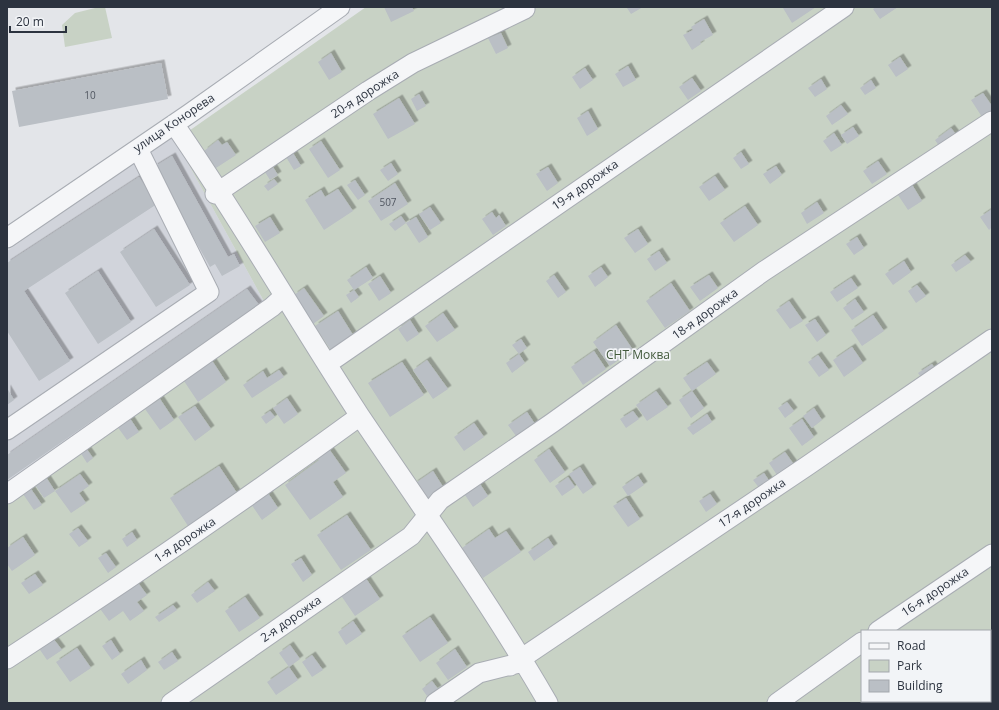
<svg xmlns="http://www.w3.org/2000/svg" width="999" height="710" font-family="'Open Sans',sans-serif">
<defs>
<filter id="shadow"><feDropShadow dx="3.5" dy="-3.5" stdDeviation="0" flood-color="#0004"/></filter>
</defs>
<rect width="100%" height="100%" fill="#e3e5e9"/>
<path fill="#d1d4db" d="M173 136 266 305 7 483V251Z"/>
<path fill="#c8d2c5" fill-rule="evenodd" d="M99 7H105L112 38 65 47 62 25 75 13Z
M366 7H992V703H7V483L266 305 173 136 186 133ZM862 631H990V701H862Z"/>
<path fill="#babfc5" filter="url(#shadow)" d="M384 7H412L414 11 391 22Z
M629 7H643L631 14 627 8Z
M784 7H816L792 23 783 8Z
M876 7H898L880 19 873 9Z
M704 19 713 35 700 42 701 44 692 50 683 35 693 30 691 27Z
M501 33 508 48 496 54 488 38Z
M331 53 342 72 329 80 318 62Z
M900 57 908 69 896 77 888 65Z
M161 63 168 99 19 127 12 91Z
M628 66 636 80 623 87 615 74Z
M585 68 593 80 580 89 572 77Z
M692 78 701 91 688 100 679 87Z
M821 79 827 89 815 97 808 88Z
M871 80 876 88 865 95 860 88Z
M983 93 992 106V110L982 117 971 100Z
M419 94 426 106 417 111 411 99Z
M399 98 415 124 388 139 373 114Z
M841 105 848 114 832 125 826 116Z
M588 111 598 129 587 136 577 118Z
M853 127 859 136 847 144 841 135Z
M951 128 958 137 941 149 935 140Z
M834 133 842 145 831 152 823 141Z
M218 140 222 145 227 142 236 155 216 168 204 151Z
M321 141 340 170 328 178 309 149Z
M741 152 749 164 741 169 733 158Z
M293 153 301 166 294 170 286 157Z
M172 156 228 257 234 254 240 266 222 276 215 264 210 267 154 167Z
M878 161 887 174 872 184 863 171Z
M391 163 398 174 388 181 380 170Z
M271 164 278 175 270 180 263 169Z
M776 166 782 175 770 184 763 174Z
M548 167 558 183 547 191 536 174Z
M715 176 725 190 709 201 699 187Z
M139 177 157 204 24 291 70 361 39 381 7 331V263Z
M274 179 278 184 268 191 264 186Z
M355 180 365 195 358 200 347 185Z
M395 183 408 204 381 221 368 201Z
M911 183 922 201 908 210 896 192Z
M338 189 353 211 324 230 305 200 321 190 325 197Z
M817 202 824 213 807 224 801 213Z
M745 206 758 225 734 242 720 223Z
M430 207 441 223 430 230 419 214Z
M992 209V227L989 230 980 217Z
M492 212 496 218 499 215 506 226 493 235 482 219Z
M401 216 406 223 416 217 428 237 419 243 406 223 395 231 389 224Z
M270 217 280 233 265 242 255 226Z
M154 229 190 285 156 307 120 252Z
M638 229 648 244 635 253 624 238Z
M857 237 864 248 854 255 846 244Z
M659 251 667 263 655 271 647 259Z
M965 255 971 262 956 272 951 265Z
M904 261 911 272 893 285 885 274Z
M366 267 373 278 354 290 347 280Z
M601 267 608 277 595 287 588 276Z
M98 271 131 322 98 344 65 293Z
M554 275 566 292 558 298 546 281Z
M709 275 718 288 700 301 690 287Z
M380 276 391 293 379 301 368 284Z
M851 278 858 288 837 302 830 292Z
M671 283 690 311 665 328 646 301Z
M917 285 926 296 916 303 908 291Z
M304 288 324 316 313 324 294 295Z
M247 289 259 305 7 480V455Z
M354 290 359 297 351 303 346 295Z
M855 299 864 312 852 320 843 308Z
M789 301 803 321 790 329 776 310Z
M338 311 353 335 331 350 315 326Z
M443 313 455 330 437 342 425 326Z
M873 315 884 331 862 346 851 330Z
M815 319 826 335 817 342 805 325Z
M410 320 419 334 407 342 398 329Z
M616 325 633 350 610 366 593 342Z
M521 339 527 348 519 354 525 363 512 373 506 363 519 354 512 345Z
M852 347 863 363 844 377 833 360Z
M594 351 606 369 583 385 571 367Z
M818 355 829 370 819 377 808 362Z
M209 356 226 382 198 402 180 375Z
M427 360 448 389 433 399 413 370Z
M402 362 424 395 390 417 368 383Z
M707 362 716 374 692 391 683 378Z
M932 364 938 373 925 383 918 373Z
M279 370 284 377 252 398 243 385 263 371 267 378Z
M7 388 14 400 7 405Z
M656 391 668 407 647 421 636 405Z
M692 391 704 408 691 418 679 400Z
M287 398 298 414 284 424 273 408Z
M160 399 174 420 160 430 145 409Z
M787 402 794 411 785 418 778 408Z
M195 406 211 429 195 441 178 417Z
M814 408 822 420 812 428 803 416Z
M270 411 275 417 266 424 261 417Z
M633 411 639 419 626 428 620 419Z
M527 412 537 427 519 440 508 425Z
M127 414 139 432 127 440 114 422Z
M707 414 712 422 693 435 687 428Z
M802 419 814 437 802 446 789 428Z
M474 423 484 437 464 451 454 437Z
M86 448 93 458 87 463 80 452Z
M329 449 346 473 333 482 343 497 310 520 285 485 319 460 317 457Z
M549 449 565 472 550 483 534 460Z
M785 452 795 466 779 478 769 463Z
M219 466 237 493 188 526 170 498Z
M580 467 593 487 583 494 569 474Z
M433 471 445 490 427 502 414 484Z
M764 473 770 482 760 489 753 480Z
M44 474 55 491 44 498 33 482Z
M80 474 89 486 79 493 86 503 71 513 55 491Z
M638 476 644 485 628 496 622 487Z
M568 477 575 487 562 496 555 486Z
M480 484 488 496 473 507 465 495Z
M31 489 42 505 34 510 23 494Z
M268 493 278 508 262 520 251 504Z
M710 494 717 504 706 512 699 501Z
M626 498 640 519 628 527 613 506Z
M347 515 371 550 341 570 317 535Z
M78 528 88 541 79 547 69 534Z
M489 529 495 538 506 531 521 552 483 578 462 548Z
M132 532 137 540 127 547 122 539Z
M23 537 35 555 12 571 7 564V548Z
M548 538 554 547 534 561 528 552Z
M106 553 116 567 108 573 98 558Z
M301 558 312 575 303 582 291 564Z
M35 574 43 585 29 594 21 583Z
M365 577 380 599 355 616 340 594Z
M136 580 147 595 137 602 144 611 130 621 123 611 109 621 98 606Z
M208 582 215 591 197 603 191 595Z
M245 597 260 618 239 632 225 611Z
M173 605 177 610 159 622 155 617Z
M430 617 448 643 420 662 402 636Z
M353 621 362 634 346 645 338 632Z
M52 637 62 650 47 660 38 647Z
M111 640 120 654 112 660 102 646Z
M290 645 300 659 289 667 279 653Z
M77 648 91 668 70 682 56 662Z
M455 649 467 667 448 680 436 663Z
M172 652 178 661 164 670 158 662Z
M312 655 323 670 312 677 302 662Z
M141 660 147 670 128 684 121 674Z
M289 667 298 680 276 695 267 682Z
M432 681 438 689 427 696 422 689Z"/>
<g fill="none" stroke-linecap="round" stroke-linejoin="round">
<defs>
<path id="minor" d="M174 124C240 219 297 320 360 416 424 511 491 604 548 703
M215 194 368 91 413 63 525 9
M7 238 189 114 340 7
M327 364 844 7
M7 430 209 292 138 149
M7 494 272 307 284 296
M878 631 992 554
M7 659C127 581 245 500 360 416
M510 666 807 466 992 339
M171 703 411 536 440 500 552 423 764 271 992 121
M435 703 479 673 523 662
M777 703 862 642"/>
</defs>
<use href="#minor" stroke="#a8acb3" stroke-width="21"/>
<use href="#minor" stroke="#f5f6f8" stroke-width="19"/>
</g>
<g text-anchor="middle" stroke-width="3.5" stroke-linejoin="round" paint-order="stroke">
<g font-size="10" fill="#505660">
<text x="90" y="99">10</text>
<text x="388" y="206">507</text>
</g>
<g font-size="12" fill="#2c333f" stroke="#f2f4f7">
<text transform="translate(365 94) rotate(-33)" y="4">20-я дорожка</text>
<text transform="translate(174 123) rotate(-34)" y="4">улица Конорева</text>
<text transform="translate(585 185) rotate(-35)" y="4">19-я дорожка</text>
<text transform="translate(705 314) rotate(-36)" y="4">18-я дорожка</text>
<text transform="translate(752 503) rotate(-34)" y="4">17-я дорожка</text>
<text transform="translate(185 540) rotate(-34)" y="4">1-я дорожка</text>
<text transform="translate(935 592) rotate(-34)" y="4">16-я дорожка</text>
<text transform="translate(291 619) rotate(-35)" y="4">2-я дорожка</text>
</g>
<g font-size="12" fill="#41593b" stroke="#f2f4f7">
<text x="638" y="359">СНТ Моква</text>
</g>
</g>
<rect width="999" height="710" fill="none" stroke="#2c333f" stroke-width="16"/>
<rect x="861" y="630" width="130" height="72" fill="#f2f4f7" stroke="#a3a7ad"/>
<rect x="869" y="643" width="20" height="6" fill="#f5f6f8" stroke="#a3a7ad"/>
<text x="897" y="650" font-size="12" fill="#2c333f">Road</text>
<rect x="869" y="660" width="20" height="12" fill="#c8d2c5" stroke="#a3a7ad"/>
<text x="897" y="670" font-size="12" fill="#2c333f">Park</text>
<rect x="869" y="680" width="20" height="12" fill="#babfc5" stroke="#a3a7ad"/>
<text x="897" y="690" font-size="12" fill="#2c333f">Building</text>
<path d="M10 26v6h56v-6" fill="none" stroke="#2c333f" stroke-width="2"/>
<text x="16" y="26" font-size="12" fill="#2c333f" stroke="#f2f4f7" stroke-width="3" paint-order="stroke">20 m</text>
</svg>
